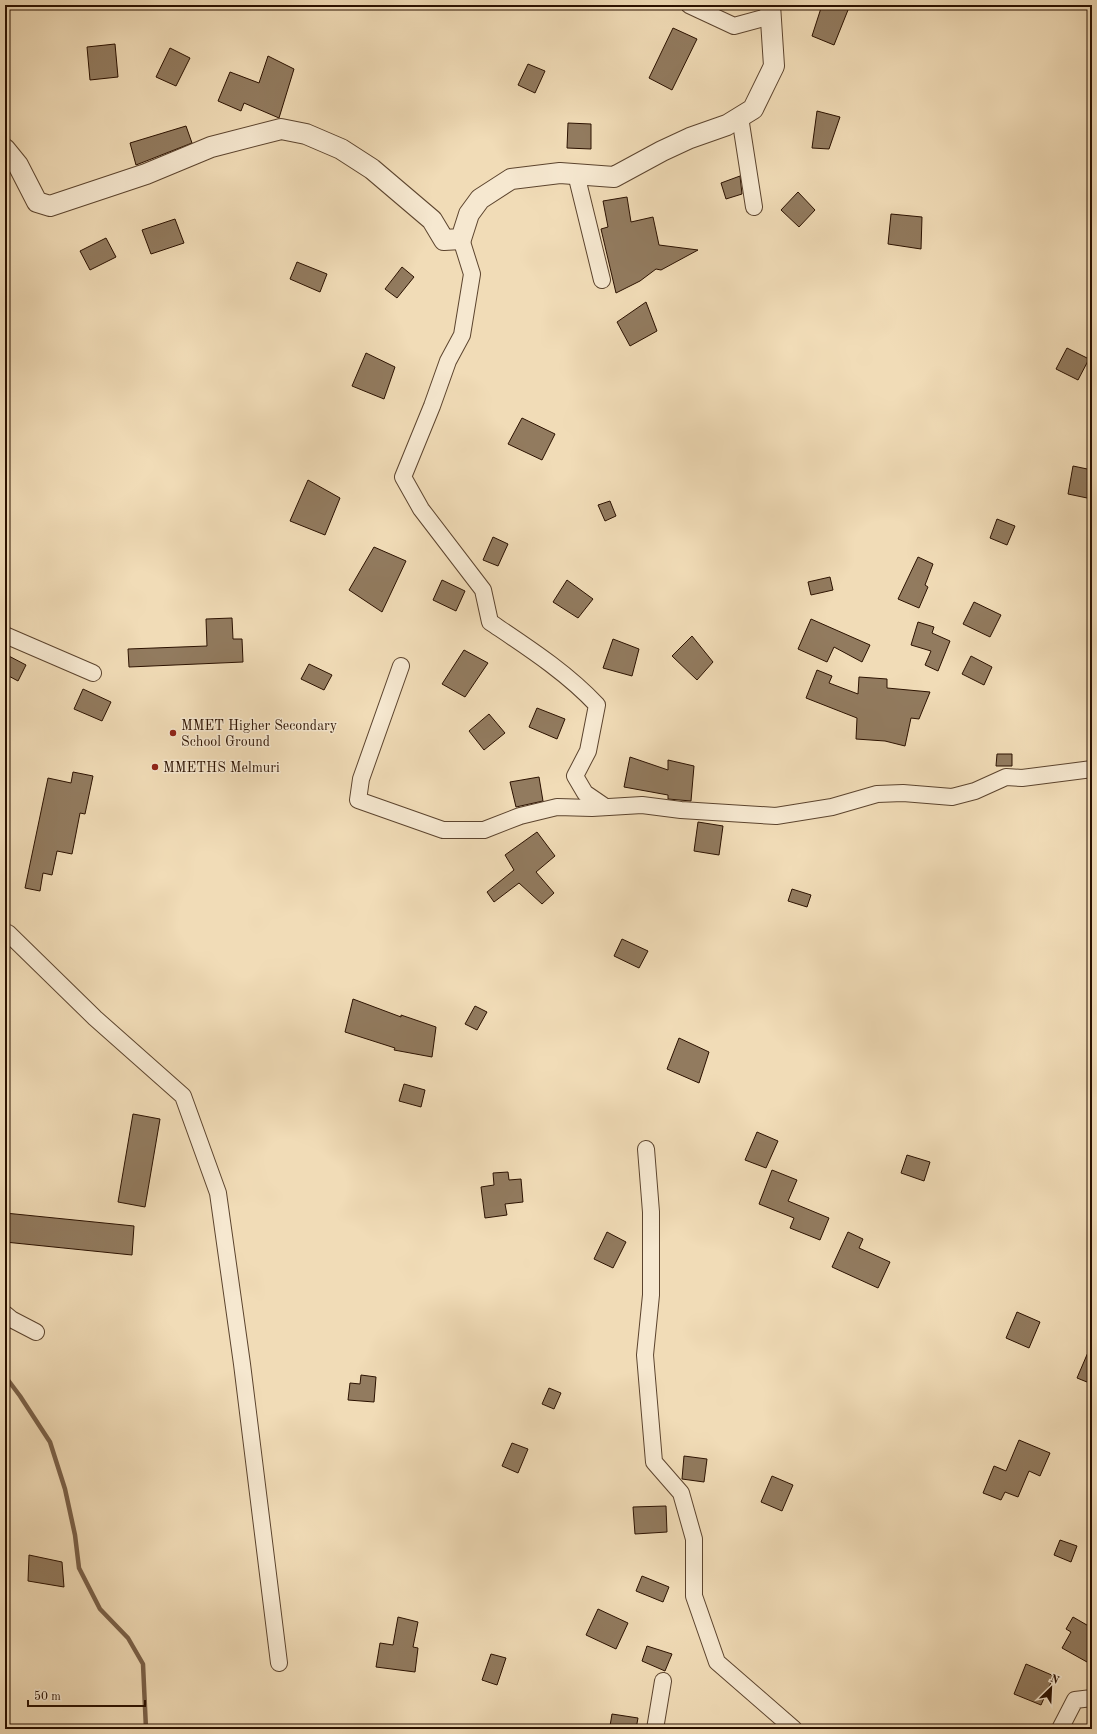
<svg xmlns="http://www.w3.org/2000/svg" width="1097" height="1734" font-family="'Old Standard TT',serif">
<rect width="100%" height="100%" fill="#f1dcb7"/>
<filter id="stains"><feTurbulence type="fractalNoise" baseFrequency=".005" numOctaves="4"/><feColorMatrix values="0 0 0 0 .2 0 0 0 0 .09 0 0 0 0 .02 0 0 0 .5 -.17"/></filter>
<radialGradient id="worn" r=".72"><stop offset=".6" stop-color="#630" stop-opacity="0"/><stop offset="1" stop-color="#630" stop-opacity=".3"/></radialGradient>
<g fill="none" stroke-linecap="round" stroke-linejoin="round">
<path stroke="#7a6149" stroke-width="4.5" d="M5 1376 20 1396 50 1442 65 1489 75 1535 79 1568 100 1609 128 1638 143 1664 146 1729"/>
</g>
<path fill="#927b5f" stroke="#2b1100" d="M822 5H850L834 45 812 36Z
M673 28 697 39 672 90 649 78Z
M115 44 118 77 90 80 87 47Z
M170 48 190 58 176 86 156 77Z
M268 56 294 69 279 118 244 103 241 111 218 101 230 72 259 83Z
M528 64 545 71 535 93 518 85Z
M817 111 840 117 829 149 812 148Z
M568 123 591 124V149L567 148Z
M186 126 192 143 136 165 130 143Z
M740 176 742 194 726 199 721 183Z
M798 192 815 210 799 227 781 210Z
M627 197 631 222 653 217 659 245 698 250 661 270 656 269 640 281 616 293 601 229 608 227 603 201Z
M891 214 922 217 921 249 888 244Z
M175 219 184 243 151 254 142 230Z
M106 238 116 257 90 270 80 251Z
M297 262 327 274 320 292 290 279Z
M402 267 414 277 397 298 385 289Z
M646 302 657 331 630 346 617 322Z
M1067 348 1089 359 1078 380 1056 369Z
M366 353 395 367 384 399 352 386Z
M522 418 555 434 542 460 508 444Z
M1073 466 1092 470V499L1068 494Z
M308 480 340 498 325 535 290 521Z
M610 501 616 516 605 521 598 505Z
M997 519 1015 526 1007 545 990 538Z
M493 537 508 544 498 566 483 560Z
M374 547 406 561 382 612 349 590Z
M918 557 933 564 925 585 928 587 919 608 898 599Z
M830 577 833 590 811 595 808 582Z
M442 580 465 591 456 611 433 600Z
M567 580 593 599 578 618 553 602Z
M974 602 1001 615 990 637 963 624Z
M232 618 233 639H242L243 662 129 667 128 649 207 646 206 619Z
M811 619 870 645 862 662 834 647 827 662 798 649Z
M918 622 934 627 932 633 950 641 938 671 925 665 931 651 911 645Z
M692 636 713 662 697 680 672 656Z
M613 639 639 649 632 676 603 668Z
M464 650 488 663 465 697 442 684Z
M5 654 26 665 18 681 5 674Z
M971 656 992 667 984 685 962 674Z
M309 664 332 675 324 690 301 679Z
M817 670 832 676 829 683 858 694 859 677 887 679V688L930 692 919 719 911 718 905 746 885 741 856 739 857 718 806 698Z
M83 689 111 702 102 721 74 709Z
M537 708 565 719 557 739 529 727Z
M489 714 505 733 484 750 469 731Z
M997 754H1012V766H996Z
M630 757 668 770V760L694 766 691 801 668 799V795L624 787Z
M73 772 93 776 85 814 80 813 72 854 57 851 52 875 43 873 40 891 25 888 48 778 71 783Z
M539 777 543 801 516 807 510 782Z
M698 822 723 826 719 855 694 851Z
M537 832 555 856 536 872 554 893 542 904 519 883 494 902 487 892 514 870 505 855Z
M792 889 811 895 807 907 788 901Z
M622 939 648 951 639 968 614 956Z
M353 999 401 1017V1015L436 1027 432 1057 394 1050 395 1048 345 1032Z
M475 1006 487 1012 477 1030 465 1024Z
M679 1038 709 1052 699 1083 667 1069Z
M404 1084 425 1090 421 1107 399 1101Z
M133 1114 160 1119 145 1207 118 1202Z
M757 1132 778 1141 766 1168 745 1160Z
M907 1155 930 1162 924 1181 901 1173Z
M772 1170 797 1180 788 1201 829 1218 820 1240 790 1228 794 1218 759 1204Z
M508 1172 509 1180 521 1179 523 1202 505 1204 507 1215 485 1218 481 1187 494 1185 493 1173Z
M5 1213 134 1226 132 1255 5 1242Z
M607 1232 626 1242 613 1268 594 1259Z
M848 1232 863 1239 859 1248 890 1262 878 1288 832 1267Z
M1017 1312 1040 1322 1029 1348 1006 1338Z
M1092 1343V1384L1077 1378Z
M361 1375 376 1377 374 1402 348 1400 350 1383 360 1384Z
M549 1388 561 1393 554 1409 542 1404Z
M1019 1440 1050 1453 1040 1476 1029 1471 1018 1497 1005 1492 1001 1500 983 1493 994 1466 1006 1471Z
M512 1443 528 1449 518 1473 502 1466Z
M684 1456 707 1459 704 1482 682 1479Z
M772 1476 793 1485 782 1511 761 1502Z
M666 1506 667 1532 635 1534 633 1507Z
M1060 1540 1077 1546 1071 1562 1054 1555Z
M29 1555 62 1562 64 1587 28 1581Z
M642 1576 669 1587 663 1602 636 1591Z
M598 1609 628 1623 616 1649 586 1635Z
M398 1617 418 1622 413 1647 418 1648 415 1672 376 1667 380 1643 393 1645Z
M1073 1617 1092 1628V1654L1087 1662 1062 1648 1071 1632 1066 1629Z
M647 1646 672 1654 665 1671 642 1661Z
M491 1654 506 1658 497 1685 482 1680Z
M1026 1664 1054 1676 1041 1705 1014 1694Z
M612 1714 638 1718 636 1729 610 1726Z"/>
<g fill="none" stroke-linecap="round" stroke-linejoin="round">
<defs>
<path id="minor" d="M689 5 734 26 771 16
M740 117 754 207
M576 174 602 280
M461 239 472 274 462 335 448 361 432 406 403 477 421 509 483 590 490 622C527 647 566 672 597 705L588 751 575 776 585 793 604 806
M5 635 93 673
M401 666 361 779 358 800 443 830H484L520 816 557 807 592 808 642 805 681 810 776 816 832 807 877 794 903 793 952 797 975 791 1006 777 1022 778 1092 769
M8 933 95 1018 183 1096 218 1193 242 1364 279 1663
M646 1149 651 1212V1295L645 1355 654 1462 681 1493 694 1539V1596L717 1662 794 1729
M5 1314 11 1319 36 1332
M655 1729 663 1681
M1060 1729 1075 1700 1092 1698"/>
<path id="tertiary" d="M5 149 18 165 37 202 50 206 146 174 211 147 281 129 306 134 341 149 372 169 432 220 444 240 461 239 469 214 480 199 511 179 560 173 614 177 662 151 690 138 727 125 753 109 774 66 770 5"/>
</defs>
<use href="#minor" stroke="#5c442e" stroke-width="18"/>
<use href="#tertiary" stroke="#5c442e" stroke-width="22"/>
<use href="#minor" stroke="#f6e8d0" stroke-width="16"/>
<use href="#tertiary" stroke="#f6e8d0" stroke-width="20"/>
</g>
<g fill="#8f2418" stroke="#f6e8d0" stroke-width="1.5">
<circle cx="173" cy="733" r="4"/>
<circle cx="155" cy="767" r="4"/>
</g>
<g text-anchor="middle" stroke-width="3" stroke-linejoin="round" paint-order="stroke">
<g font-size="14" fill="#2b1100" stroke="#f6e8d0" text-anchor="start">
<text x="181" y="730">MMET Higher Secondary<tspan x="181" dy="16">School Ground</tspan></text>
<text x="163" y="772">MMETHS Melmuri</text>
</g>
</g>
<rect width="1097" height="1734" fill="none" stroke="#f1dcb7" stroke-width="20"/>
<rect x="6" y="6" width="1085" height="1722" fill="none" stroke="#2b1100" stroke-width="2"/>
<rect x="10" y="10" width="1077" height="1714" fill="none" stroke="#2b1100"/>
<g transform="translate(1051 1688) rotate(24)" stroke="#f6e8d0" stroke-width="3" paint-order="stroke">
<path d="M0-3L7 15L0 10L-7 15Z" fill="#2b1100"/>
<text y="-6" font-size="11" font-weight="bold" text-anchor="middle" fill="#2b1100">N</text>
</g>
<path d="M28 1700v6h117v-6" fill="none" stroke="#2b1100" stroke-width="2"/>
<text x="34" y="1700" font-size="12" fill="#2b1100" stroke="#f6e8d0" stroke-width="3" paint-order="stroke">50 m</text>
<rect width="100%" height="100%" filter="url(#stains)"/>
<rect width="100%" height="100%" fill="url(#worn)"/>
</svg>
